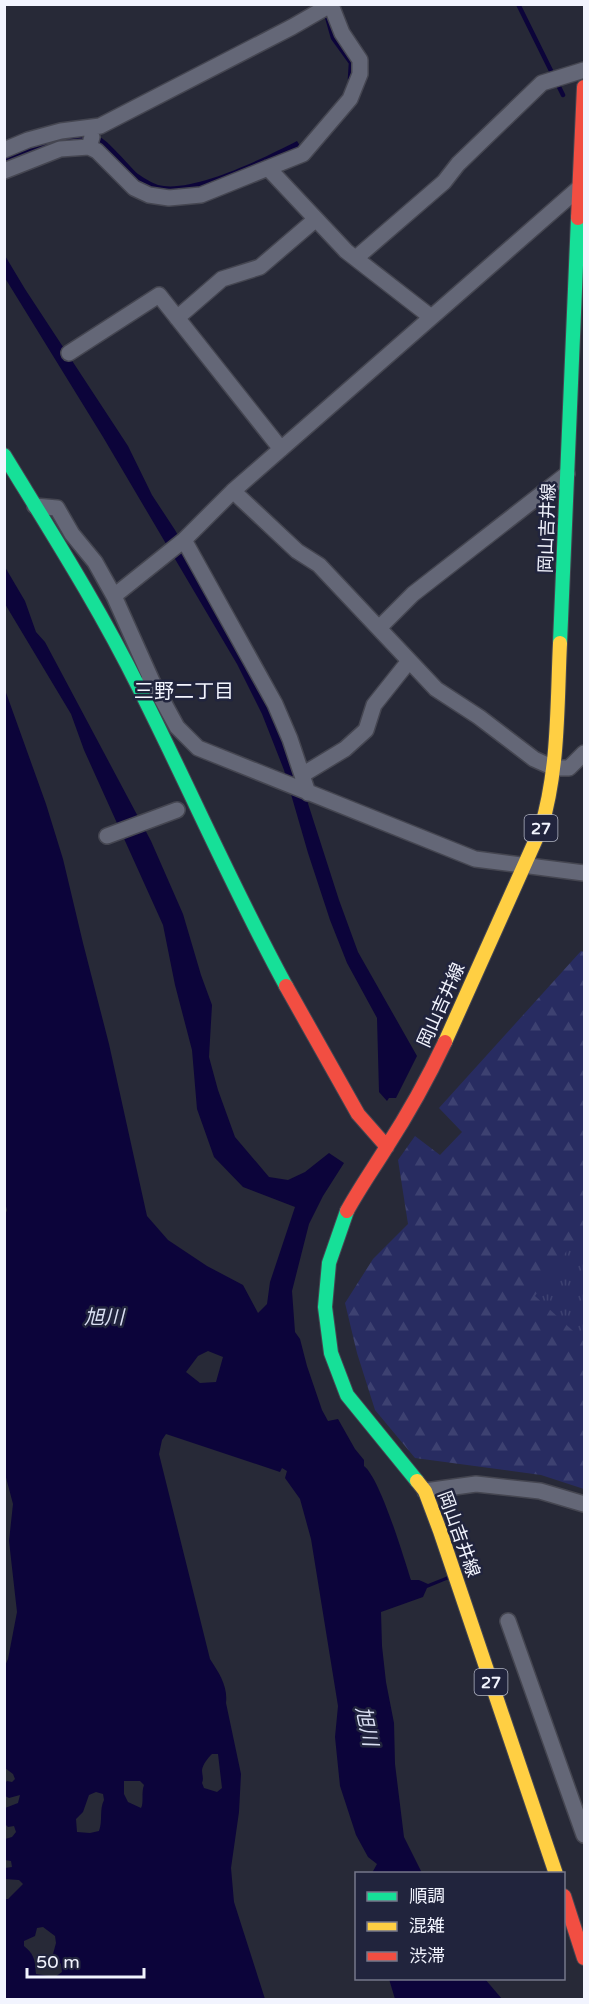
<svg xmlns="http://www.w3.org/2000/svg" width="589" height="2004" font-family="'Varela Round','Noto Sans JP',sans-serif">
<defs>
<pattern id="forest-firs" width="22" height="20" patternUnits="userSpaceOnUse" patternTransform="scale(1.5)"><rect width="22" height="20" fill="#282c61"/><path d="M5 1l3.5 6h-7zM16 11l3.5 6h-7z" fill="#3d4171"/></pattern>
<pattern id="park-tufts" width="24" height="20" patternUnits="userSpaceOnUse" patternTransform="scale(1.5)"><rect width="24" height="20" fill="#282c61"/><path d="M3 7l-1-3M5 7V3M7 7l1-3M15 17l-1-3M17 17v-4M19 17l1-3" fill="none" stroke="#3d4171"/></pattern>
</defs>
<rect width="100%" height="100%" fill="#272937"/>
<path fill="url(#forest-firs)" d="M581 951 584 952V1489L541 1475 415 1458 375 1410 357 1353 345 1303 373 1259 408 1224 398 1160 415 1136 440 1155 462 1132 439 1108Z"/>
<path fill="url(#park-tufts)" d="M573 1242 584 1243V1341L535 1296Z"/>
<path fill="#0c043a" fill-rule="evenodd" d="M79 134C85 135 93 135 98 136 108 140 128 165 138 174 144 178 152 183 158 185 192 194 266 157 297 141L302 149 205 188 150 193 96 147 5 166 4 156 38 142Z
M4 254 25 289 128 446 152 495 175 530 250 665 295 763 339 900 358 952 417 1056 396 1098H389L387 1101 379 1092 377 1018 347 963 330 920 308 853 284 770 262 714 237 664 103 437 5 278Z
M5 567 25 601 36 632 45 642 151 841 183 914 201 975 212 1005 209 1057 218 1090 235 1137 269 1177 288 1180 305 1172 329 1153 344 1163 323 1196 309 1224 292 1291 295 1332 300 1339 307 1366 322 1410 328 1421 338 1419 355 1449 364 1460V1466C380 1478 404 1558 411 1580H419L428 1584 448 1576 449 1579 427 1588 423 1597 381 1612 382 1646 386 1682 394 1723 395 1764 404 1837 422 1873H372L377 1864 368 1857 356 1835 340 1786 335 1737 338 1706 311 1539 300 1499 285 1478 287 1471 282 1468 280 1472 166 1434 162 1440 159 1454 210 1659C219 1673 228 1686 226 1703L241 1774 239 1812 231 1868 234 1902 265 1999H5V1899H8L23 1884 19 1880 4 1879 5 1868 12 1867 11 1861 5 1860V1839L12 1837 16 1832 14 1826 8 1827 5 1824V1808L18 1803 20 1795 9 1798 5 1796V1783L7 1781 12 1782 15 1779 13 1774 5 1768 4 1668 8 1659 17 1612 9 1541 13 1504 4 1470V1218L7 1210 4 1199V687L46 804 63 859 83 943 109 1044 147 1216 168 1240 207 1266 243 1285 258 1313 267 1304 270 1282 295 1207 243 1187 214 1157 197 1109 192 1050 175 985 163 925 84 750 71 714 5 604ZM208 1351 223 1357 216 1382 200 1383 186 1372 198 1356ZM212 1754H218L222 1788 217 1792 204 1788 202 1783C204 1778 202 1775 202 1770 203 1764 208 1758 212 1754ZM124 1781H140L144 1785C141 1793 144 1803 141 1808L128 1802 124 1794ZM96 1792 103 1794 104 1800C99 1810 103 1820 99 1831L90 1833 77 1832 76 1819 83 1812 89 1795ZM43 1927 55 1936 56 1943 53 1954 61 1964 62 1972 55 1977 36 1974C35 1961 35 1955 24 1946V1941L35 1936 37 1928Z
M389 1979H485L502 1999H395Z"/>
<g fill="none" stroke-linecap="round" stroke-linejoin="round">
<path stroke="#0c043a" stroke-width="4.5" d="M518 4 563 95
M327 17 333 38 351 63 350 79"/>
<defs>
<path id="street" d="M89 147 97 151 134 188 149 195 169 198 201 195 303 154 350 99 360 74V60L342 33 331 5
M4 150 28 140 61 131 100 126 292 27 332 4
M268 168 346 251 431 317
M4 171 60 149 89 147 92 137
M356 258 444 182 458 164 542 83 584 70
M177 318 222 279 260 267 316 219
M69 353 159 295 281 449
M233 491 297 551 319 565 436 689 479 717 534 759 554 768H569L584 753
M35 506 57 508 72 534 95 562 114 596 152 681 143 685
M184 540 275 704 290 739 308 793
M114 596 184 540 233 491 579 188
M379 628 413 594 567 474
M152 681 177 727 198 748 475 859 584 873
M302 775 345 749 366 730 374 705 409 661
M107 836 177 810
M425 1491 476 1484 540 1491 584 1504
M508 1621 584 1835"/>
<path id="fast" d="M4 455C51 532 99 607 139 688 189 787 233 889 286 986
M560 643 578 218
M347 1211 329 1263 325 1307 331 1353 347 1395 417 1481"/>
<path id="slow" d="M445 1042 541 828C559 768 557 705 560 643
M417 1481 425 1491 440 1531 556 1874"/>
<path id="jam" d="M578 218 584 87
M286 986 358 1114 387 1147
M347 1211C359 1189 373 1169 386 1148 408 1114 428 1078 445 1042
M564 1896 584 1958"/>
</defs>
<use href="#street" stroke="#454651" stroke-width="18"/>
<use href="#fast" stroke="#454651" stroke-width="16"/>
<use href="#slow" stroke="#454651" stroke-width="16"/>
<use href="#jam" stroke="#454651" stroke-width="16"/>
<use href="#street" stroke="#646777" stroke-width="15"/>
<use href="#fast" stroke="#16e098" stroke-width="14"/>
<use href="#slow" stroke="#ffcf43" stroke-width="14"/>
<use href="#jam" stroke="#f24e42" stroke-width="14"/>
</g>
<g text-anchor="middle" stroke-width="5" stroke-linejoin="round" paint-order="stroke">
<g fill="#21243d" stroke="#b3b6c4" stroke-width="1.5">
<rect x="524.5" y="815" width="33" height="26" rx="4.5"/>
<rect x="474.5" y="1669" width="33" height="26" rx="4.5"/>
</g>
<g font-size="16" font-weight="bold" fill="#f2f4fe">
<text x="541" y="834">27</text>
<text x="491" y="1688">27</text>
</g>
<g font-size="18" fill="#f2f4fe" stroke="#21243d">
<text transform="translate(547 528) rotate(-88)" y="6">岡山吉井線</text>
<text transform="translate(441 1005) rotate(-66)" y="6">岡山吉井線</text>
<text transform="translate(459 1534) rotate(70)" y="6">岡山吉井線</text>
</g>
<g font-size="20" fill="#f2f4fe" stroke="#21243d">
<text x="184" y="698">三野二丁目</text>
</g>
<g font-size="20" font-style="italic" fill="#dadff3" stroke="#21243d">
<text x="104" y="1324">旭川</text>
<text transform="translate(367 1726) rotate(78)" y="7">旭川</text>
</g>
</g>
<rect width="589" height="2004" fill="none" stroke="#f2f4fe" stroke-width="12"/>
<rect x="355" y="1872" width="210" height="108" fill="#21243d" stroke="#75778a" stroke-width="1.5"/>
<rect x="367" y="1892" width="30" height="9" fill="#16e098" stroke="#75778a" stroke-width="1.5"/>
<text x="409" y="1902" font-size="18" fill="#f2f4fe">順調</text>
<rect x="367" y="1922" width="30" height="9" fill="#ffcf43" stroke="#75778a" stroke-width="1.5"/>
<text x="409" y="1932" font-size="18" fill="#f2f4fe">混雑</text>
<rect x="367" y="1952" width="30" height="9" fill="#f24e42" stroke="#75778a" stroke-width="1.5"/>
<text x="409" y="1962" font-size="18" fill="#f2f4fe">渋滞</text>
<path d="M27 1968v9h117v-9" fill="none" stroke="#f2f4fe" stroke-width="3"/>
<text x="36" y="1968" font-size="18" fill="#f2f4fe" stroke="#21243d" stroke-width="4.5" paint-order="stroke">50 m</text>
</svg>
